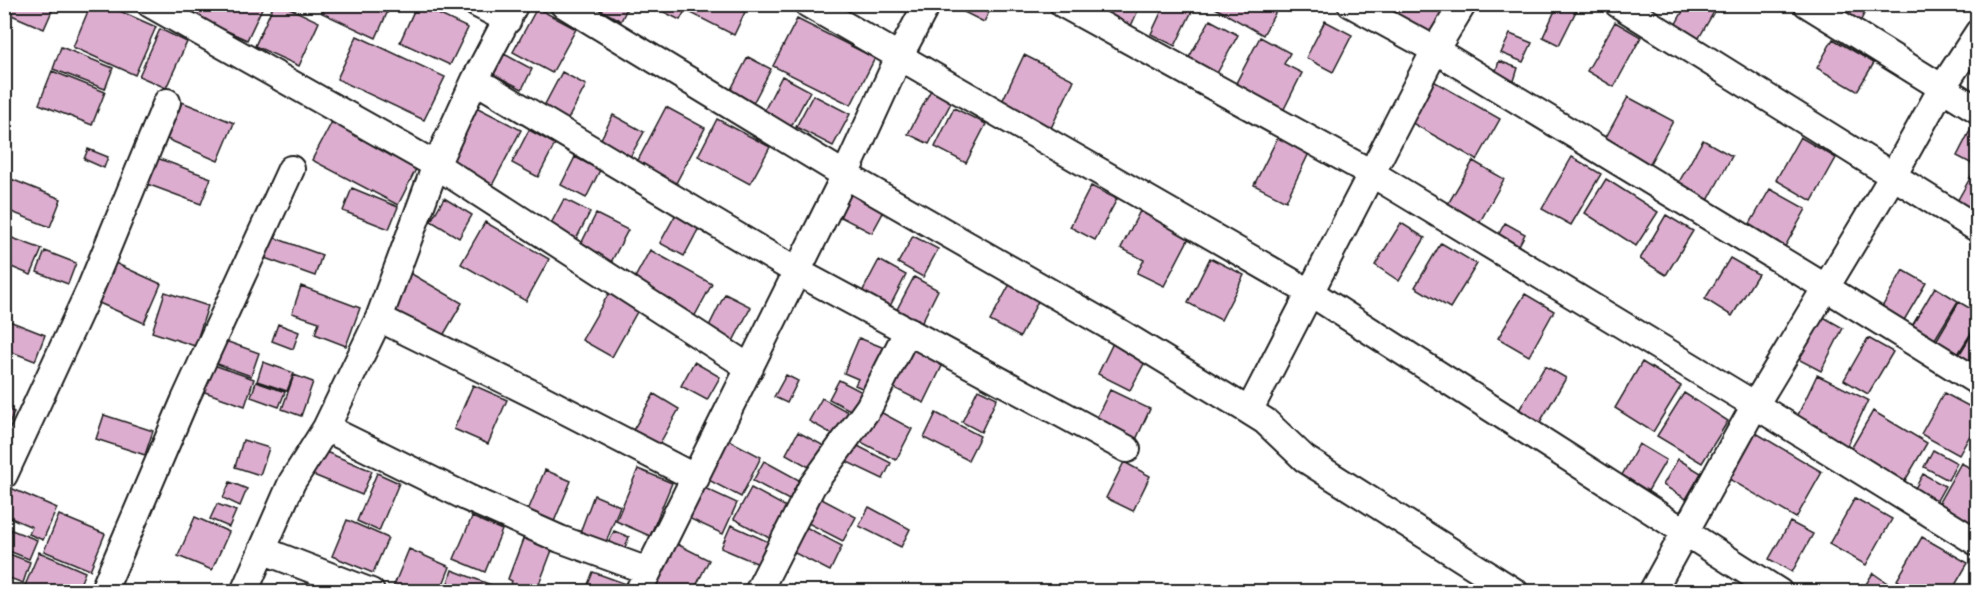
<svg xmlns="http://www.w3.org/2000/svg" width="1982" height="596" font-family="Caveat,sans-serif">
<rect width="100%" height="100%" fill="#fff"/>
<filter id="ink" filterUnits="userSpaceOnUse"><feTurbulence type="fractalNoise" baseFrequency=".0167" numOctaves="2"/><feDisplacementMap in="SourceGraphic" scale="12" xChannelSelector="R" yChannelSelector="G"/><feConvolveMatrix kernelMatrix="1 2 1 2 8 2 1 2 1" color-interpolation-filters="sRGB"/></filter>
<g filter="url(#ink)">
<path fill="#ddadcf" stroke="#1c1c1c" stroke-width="1.5" d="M10 4H55L44 29 7 13Z
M91 4H104L156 27 135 75 73 47Z
M186 4H264L247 40 183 11Z
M274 4H281L319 22 299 66 255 46Z
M326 4H391L376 38 322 13Z
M417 4 468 28 450 65 400 42Z
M590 4H629L621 21Z
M648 4H679L686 9 680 20Z
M690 4H730L745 12 734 35 687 11Z
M948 4H993L984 22Z
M1097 4H1141L1130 28 1094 11Z
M1165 4H1183L1193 9 1175 46 1151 34Z
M1208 4H1280L1263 35Z
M1400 4H1430L1445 12 1430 39 1392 18Z
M1558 4H1568L1577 9 1559 45 1543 37Z
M1687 4H1705L1715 10 1696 43 1673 29Z
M1836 4H1869L1860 22 1834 8Z
M537 8 576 29 552 73 513 52Z
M797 19 875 58 851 105 773 66Z
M1210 20 1238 35 1215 77 1187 61Z
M1325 21 1352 35 1333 72 1306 58Z
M1615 22 1641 37 1614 87 1587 71Z
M160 29 187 42 166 88 139 76Z
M1510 34 1532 43 1523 62 1501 53Z
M357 36 445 77 424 120 337 79Z
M1260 37 1290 53 1284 64 1302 73 1283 111 1234 87Z
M1833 39 1874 63 1857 91 1817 68Z
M61 47 113 68 105 89 53 69Z
M504 54 532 69 522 89 493 74Z
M1024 55 1074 80 1050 130 1000 106Z
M748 57 771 69 750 109 727 97Z
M1499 61 1518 68 1513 84 1494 77Z
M52 71 105 92 92 125 39 104Z
M562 72 586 85 567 121 543 108Z
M782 76 810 91 788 132 761 117Z
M1430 79 1500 119 1477 160 1407 120Z
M932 88 953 99 929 144 908 134Z
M813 95 850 114 833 146 796 127Z
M1628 97 1673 121 1649 165 1604 141Z
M182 102 234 123 218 161 167 139Z
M476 107 521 130 489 191 444 168Z
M666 107 705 128 675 185 636 164Z
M954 108 986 124 966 163 935 147Z
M613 115 644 132 630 157 600 141Z
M334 118 419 163 398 205 312 160Z
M717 119 770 147 750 184 698 156Z
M1974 123 1978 126V167L1957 156Z
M529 130 555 144 538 177 512 163Z
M1278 137 1309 153 1286 201 1254 185Z
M1800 137 1836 158 1812 201 1776 180Z
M1703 140 1732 156 1705 206 1675 189Z
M88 149 108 157 104 168 84 159Z
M575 157 600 170 586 198 561 185Z
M1572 157 1601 174 1571 225 1542 209Z
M157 158 211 178 201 204 147 184Z
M1473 161 1504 179 1477 227 1445 209Z
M1974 171 1978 172V219L1954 207Z
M11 179 61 199 50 227 4 209V197Z
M1606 179 1658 212 1636 246 1585 213Z
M1091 186 1117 199 1095 240 1070 227Z
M352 188 398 207 389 229 343 211Z
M1770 189 1806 209 1783 250 1747 229Z
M845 190 884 211 872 233 833 213Z
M444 198 472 215 459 238 431 221Z
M564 199 590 212 572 247 546 233Z
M1140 211 1190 236 1164 286 1137 273 1144 260 1121 248Z
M677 212 701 224 684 256 660 243Z
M596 214 628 230 609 266 578 250Z
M1666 215 1693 231 1666 275 1640 259Z
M485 222 549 259 526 301 461 264Z
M1401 223 1425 238 1399 281 1375 265Z
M1505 223 1525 234 1516 251 1496 239Z
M4 235 42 249 31 275 4 264Z
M267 235 322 255 315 276 259 256Z
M913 236 938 249 923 277 898 263Z
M1441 243 1477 264 1450 308 1415 287Z
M650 250 712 284 693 319 631 285Z
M45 251 76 263 68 284 37 272Z
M1210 258 1244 275 1221 320 1188 303Z
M1730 258 1758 274 1732 316 1705 299Z
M879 260 906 275 888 310 860 296Z
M115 263 161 284 144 323 97 302Z
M1903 270 1926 283 1903 322 1881 309Z
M410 273 462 303 440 341 388 311Z
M914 277 938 290 918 330 893 317Z
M1010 284 1039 299 1020 337 990 321Z
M301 286 360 308 346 346 315 334 319 322 292 313Z
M1935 287 1958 301 1935 339 1912 326Z
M165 292 208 306 195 346 152 332Z
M609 293 638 310 612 357 582 340Z
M725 294 751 307 732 343 707 330Z
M1525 294 1554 311 1529 356 1498 338Z
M1959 302 1978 313V322L1958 354 1936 341Z
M1818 314 1843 328 1821 371 1796 358Z
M4 319 45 335 35 361 4 349Z
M278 324 299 332 293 349 272 341Z
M1978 324V366L1959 355Z
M217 338 259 353 251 376 209 361Z
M859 338 887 349 869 391 855 385 858 379 844 373Z
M1868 338 1893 352 1868 394 1844 380Z
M1113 343 1146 360 1130 390 1098 374Z
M903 344 943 364 924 403 884 383Z
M263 362 294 373 287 391 257 381Z
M694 362 720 377 707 400 681 386Z
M1642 362 1681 386 1653 432 1615 408Z
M208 363 254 379 245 406 199 390Z
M1545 366 1566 378 1536 429 1515 417Z
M294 375 313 382 301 416 282 409Z
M786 375 798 381 787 403 774 397Z
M1817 375 1868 400 1844 452 1816 438 1821 428 1797 417Z
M839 380 866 394 856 413 829 399Z
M256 382 285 392 279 407 251 397Z
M473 385 507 400 488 444 454 429Z
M978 389 997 398 981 432 962 422Z
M1110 390 1150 409 1134 444 1093 425Z
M1684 393 1728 421 1702 463 1657 436Z
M1944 393 1978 411V421L1959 455 1921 434Z
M654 394 679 409 655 452 629 437Z
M822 398 852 414 839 438 809 421Z
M4 408 14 412 5 436H4Z
M873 408 912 429 896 460 857 440Z
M1873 411 1927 443 1902 486 1848 454Z
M936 413 980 436 968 460 924 438Z
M104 415 153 431 145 455 96 439Z
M1751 430 1822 472 1796 518 1724 476Z
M798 432 828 448 816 471 786 454Z
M721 436 761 457 741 497 701 476Z
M243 440 269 448 260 475 235 467Z
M850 442 891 463 883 479 841 459Z
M1639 444 1666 460 1648 491 1622 475Z
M321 450 372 471 362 495 311 474Z
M1933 450 1957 463 1948 480 1924 467Z
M1678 459 1701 473 1686 499 1663 485Z
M764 461 799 480 789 500 753 481Z
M1124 462 1150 476 1133 511 1106 498Z
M1961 463 1978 472V529L1937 506Z
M638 469 672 483 650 536 616 521Z
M545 470 571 481 553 524 527 513Z
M377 473 399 483 379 531 357 521Z
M1923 474 1945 486 1935 504 1913 492Z
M230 482 247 489 240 506 223 498Z
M698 485 737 503 723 534 684 516Z
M6 486 57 508 43 540 29 534 32 527 4 515V491Z
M751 488 790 509 773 540 734 519Z
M594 495 620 506 605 545 579 535Z
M816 496 856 517 843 541 804 521Z
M1855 498 1892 519 1866 565 1829 544Z
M217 504 236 511 229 527 210 519Z
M869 507 910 529 901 547 859 526Z
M59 515 105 534 90 570 44 551Z
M195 517 229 532 212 570 178 556Z
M472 517 502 530 485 572 454 559Z
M347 520 388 538 373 573 332 556Z
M1790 522 1813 534 1792 572 1769 559Z
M798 523 842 546 830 571 785 548Z
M731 525 771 543 761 565 721 548Z
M4 527 37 540 29 559 4 549Z
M614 531 629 537 621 558 605 551Z
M525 534 554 545 536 592H510L508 591 512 581 508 579Z
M1922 537 1968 563 1951 592H1916L1897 580Z
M671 541 709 560 693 592H668L650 583Z
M409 549 450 567 440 592 392 590Z
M4 552 30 562 23 583 4 576Z
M39 552 85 572 77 592H33L24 588Z
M452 570 499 588 497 592H445Z
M593 572 626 584 623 592H585Z
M1873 573 1900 592H1861Z"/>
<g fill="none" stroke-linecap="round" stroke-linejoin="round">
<defs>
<path id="street" d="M150 4 436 165 750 368
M477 4 508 20
M563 4 845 175 1116 330 1249 411
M808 4 1311 293 1779 592
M1063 4 1371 173 1755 405 1978 543
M1351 4 1435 50 1825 287 1978 382
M1463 4 1435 50 1249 411 1265 421 1305 459 1515 592
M1618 4 1978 229
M1807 4 1978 110
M475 80 796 271 1127 449
M379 318 539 397 696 478
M326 428 468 498 560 539 648 571
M4 475 91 287 167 102
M262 550 371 592
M103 592 184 402 291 169
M244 592 292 482 326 428 379 318 436 165 475 80 515 4
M638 592 845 175 899 57 927 4
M758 592 812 486 869 407 908 330
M1652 592 1755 405 1893 176 1942 88 1978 33"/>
</defs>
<use href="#street" stroke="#1c1c1c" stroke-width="30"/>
<use href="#street" stroke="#fff" stroke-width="26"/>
</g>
</g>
<rect width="1982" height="596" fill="none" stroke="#fff" stroke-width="24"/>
<rect x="12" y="12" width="1958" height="572" fill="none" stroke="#1c1c1c" stroke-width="2" filter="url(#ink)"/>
</svg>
